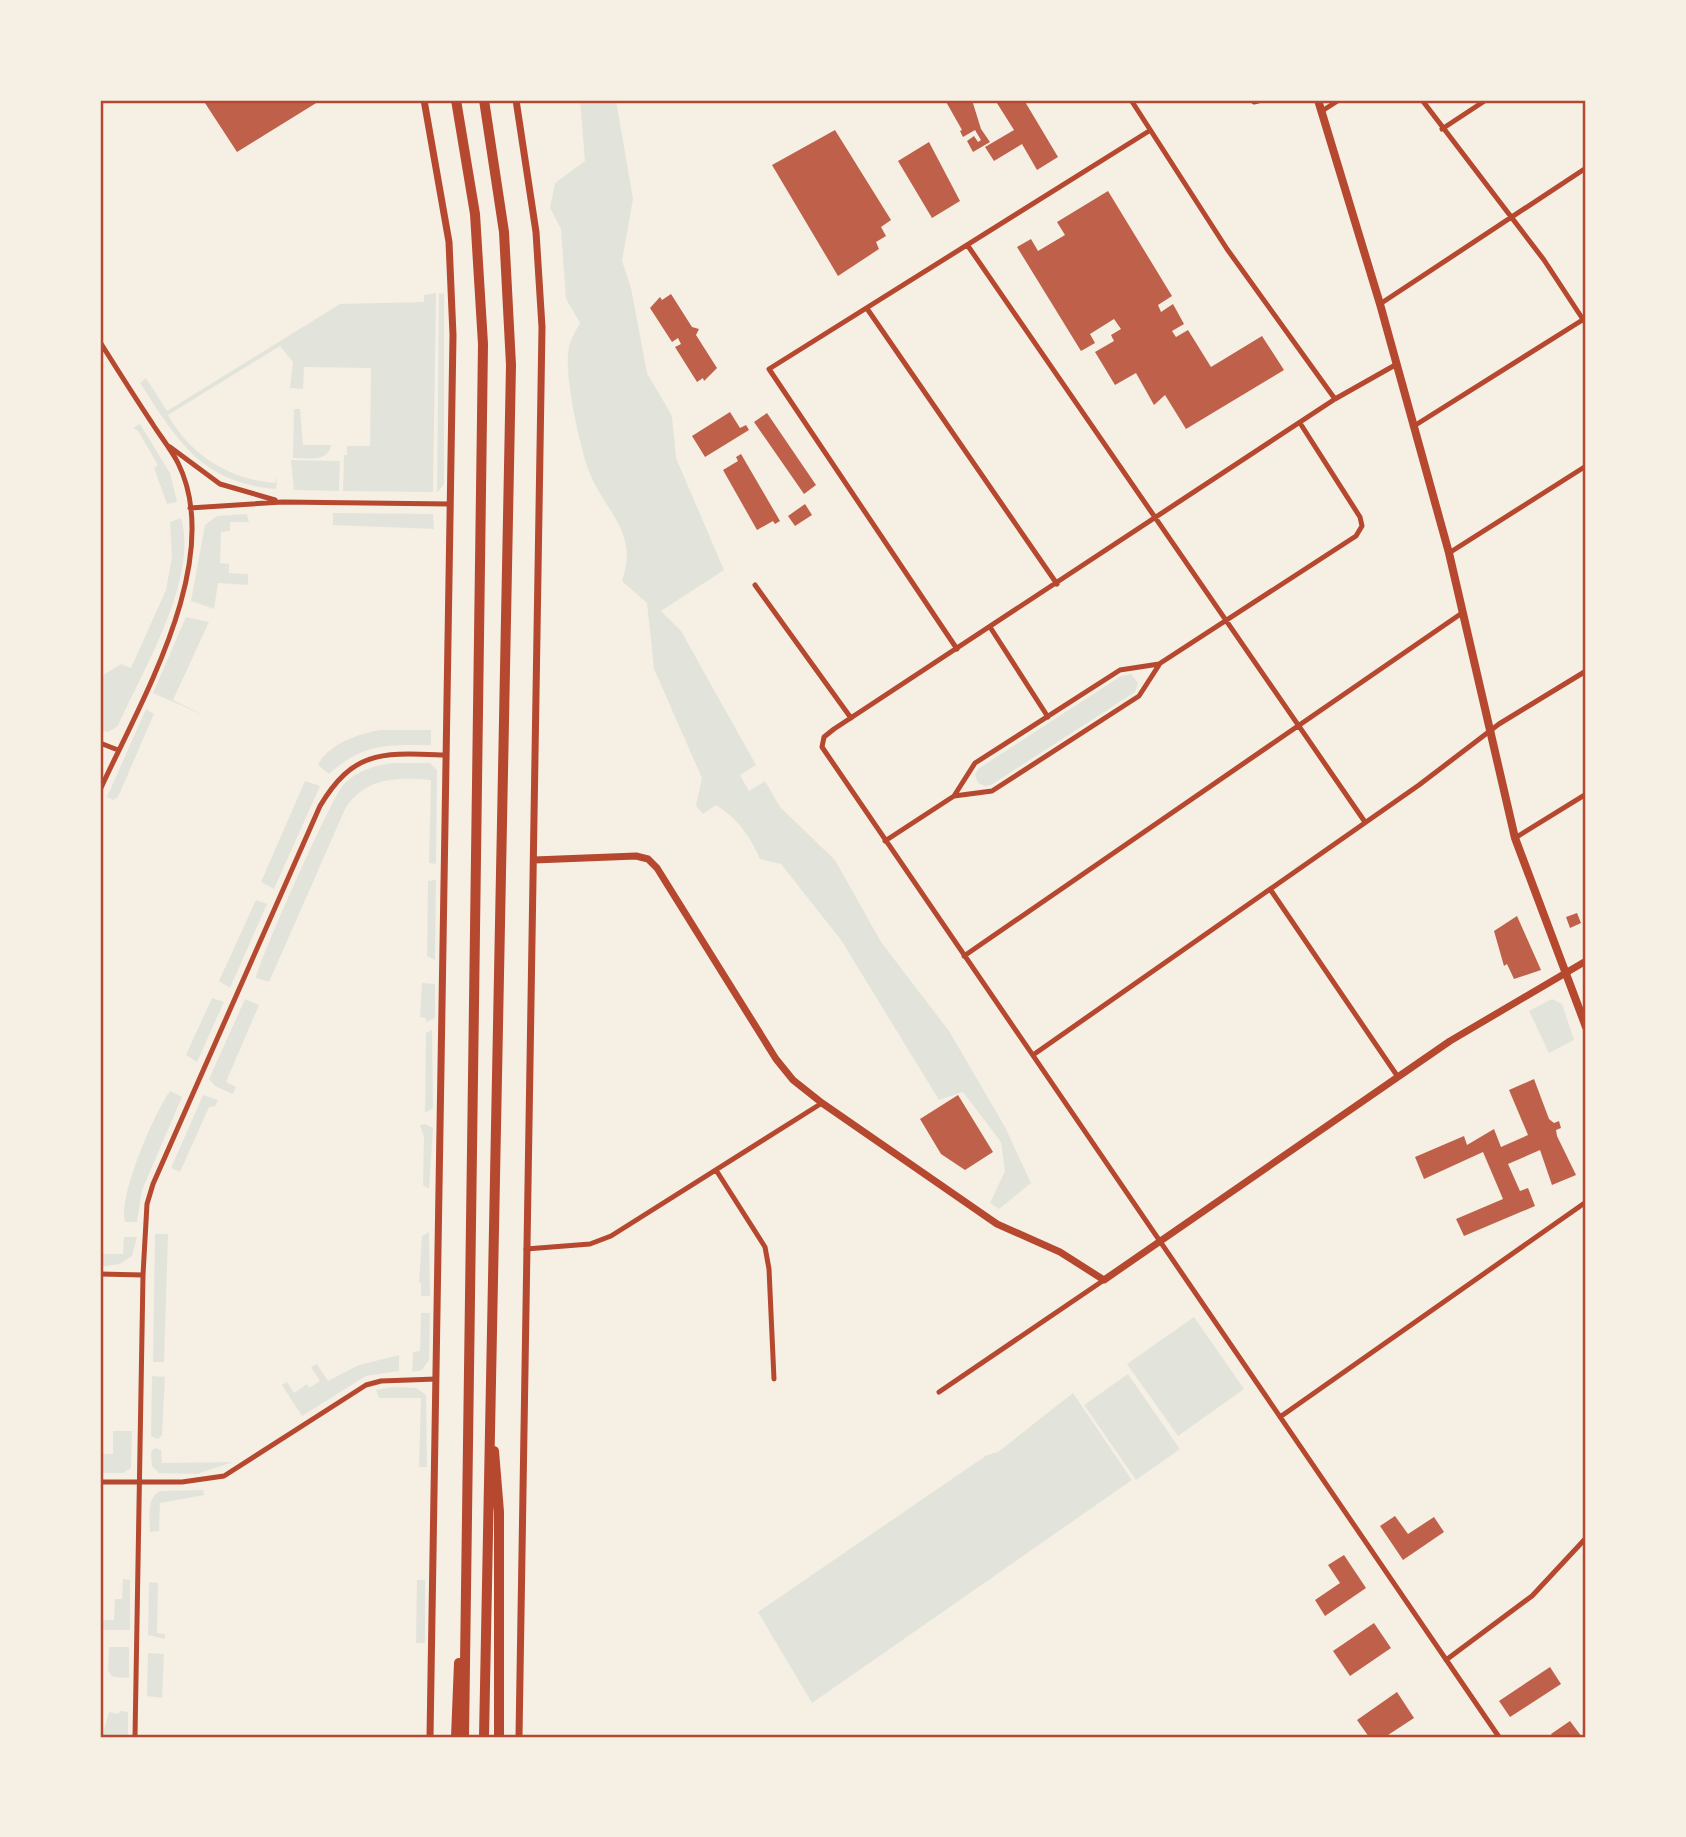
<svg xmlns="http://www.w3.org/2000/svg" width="1686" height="1837" font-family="Commissioner,sans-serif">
<rect width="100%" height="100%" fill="#f6efe4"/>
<path fill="#e2e4dc" d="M580 100H616L633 199 622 261 631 288 647 373 672 416 676 458 724 570 661 611 681 631 756 765 740 775 749 791 765 781 780 807 835 860 881 942 949 1031 1005 1127 1031 1183 999 1209 990 1203 1005 1171 1001 1142 963 1092 939 1100 841 940 781 864 760 859C750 836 738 819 716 805L703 814 696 806 702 778 654 669 647 603 622 581C639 533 607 514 590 474 580 449 563 372 569 347 571 339 576 330 580 323L566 299 561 229 550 208 555 183 585 161Z
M436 293 433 492 343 491 344 455H347V446H370L371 368 304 367 303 389 290 388 293 362 280 346 168 415C191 456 229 479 275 483L277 476 276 489C201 483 177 440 140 383L146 378 167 411 340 304 424 302V295Z
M439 293 444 294V484L437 493Z
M294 409H300L303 445H331C328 463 308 458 293 458Z
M140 424 170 473 177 502 167 504 154 468 158 465 138 431 133 428Z
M291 460 340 461 339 491 294 490Z
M333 513 433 514 434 529 333 525Z
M247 514 249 522H230V531L221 532 220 563 229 564V573L248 574V585L218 583 214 609 191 601 205 525 217 516Z
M181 518C199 578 142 672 118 726L108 732 100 730V677L121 664 131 668 166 590 172 557 170 522Z
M186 617 209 622 173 700 208 717 153 693Z
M1131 674 1138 683 1135 692 991 785 985 786 978 783 975 775 978 769 1121 676Z
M146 709 154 714 118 797 113 800 107 797Z
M380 730H431V745C387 745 363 743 329 774L318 765C328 744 358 734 380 730Z
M392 763H430L437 770 436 864 429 863 431 780C397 777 367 777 346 807L269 982 256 978C259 960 332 796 344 784 358 770 374 766 392 763Z
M305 781 320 786 274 889 261 882Z
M436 880 435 960 427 956 428 881Z
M256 900 267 904 230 988 219 981Z
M422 983 435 984V1018L426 1022V1018L420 1017Z
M212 998 224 1002 197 1062 186 1055Z
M245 999 259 1005 226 1082 236 1087 233 1094 215 1086 209 1079Z
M1552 999 1562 1004 1574 1040 1549 1053 1529 1011Z
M432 1030 433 1108 425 1113 426 1033Z
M170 1091 182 1097 142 1190 137 1222H125C118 1197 154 1113 170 1091Z
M203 1095 218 1100 215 1106 209 1107 180 1172 171 1168Z
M425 1124 433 1128 429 1189 423 1185 424 1137 420 1125Z
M429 1232 430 1296H421V1283L419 1282 422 1236Z
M155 1234H168L164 1362H153Z
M124 1237H137L132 1256 120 1264 100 1267V1254H123Z
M421 1313H430L429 1360 422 1370 412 1372 413 1352 420 1351Z
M1194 1317 1244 1389 1178 1436 1127 1364Z
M399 1355V1371L366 1376 302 1416 282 1385 287 1382 294 1393 307 1384 309 1388 320 1381 311 1367 317 1364 328 1381 359 1365Z
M1128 1374 1180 1449 1136 1480 1084 1405Z
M152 1376 165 1377 162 1435 158 1439 151 1436Z
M392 1387 416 1388 426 1395 427 1467H419L421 1398H379L376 1390Z
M1073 1393 1132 1480 812 1703 758 1612 987 1455 998 1452Z
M113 1431H132L131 1468 123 1473H100V1454H113Z
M155 1448 161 1450 162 1463 233 1462 197 1474 159 1473 152 1466 151 1452Z
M203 1490 204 1495 160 1503 159 1531 150 1532C150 1518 146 1498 160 1491Z
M123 1579 130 1580V1630H103L100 1634V1620H114L115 1599H122Z
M417 1580H425V1643H416Z
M149 1582 158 1583 157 1633 165 1634V1639L148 1635Z
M109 1647H129V1678L113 1677 108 1671Z
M148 1653 164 1654 162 1698 147 1696Z
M120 1711 128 1712V1737H102L109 1712 118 1714Z"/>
<path fill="#bf614a" d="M203 100H321L237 152Z
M945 100H972L981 129 990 142 973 152 967 141 974 136 978 142 981 140 975 130 963 137 960 131 962 130Z
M995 100H1024L1058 157 1037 170 1022 144 994 161 985 147 1014 130Z
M835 130 891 220 881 227 886 236 876 242 879 249 838 276 772 165Z
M929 142 960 201 932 218 898 161Z
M1108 191 1172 296 1158 305 1161 312 1173 304 1184 324 1172 331 1176 337 1188 330 1211 367 1262 336 1284 370 1186 429 1165 395 1154 405 1136 373 1115 385 1095 352 1114 341 1111 335 1121 329 1114 319 1090 334 1095 343 1081 351 1017 247 1031 239 1038 251 1065 235 1057 222Z
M671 294 692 327 699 329 696 335 717 368 704 381 703 378 697 382 675 347 681 344 678 338 672 342 650 308 660 297 662 300Z
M730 412 740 428 746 425 749 430 705 457 692 436Z
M767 413 816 485 804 494 754 422Z
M741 454 780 521 775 524 773 521 757 530 723 470 738 461 736 457Z
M805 504 812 515 795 526 788 516Z
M1577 913 1581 923 1570 928 1566 917Z
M1517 916 1541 970 1514 979 1507 964 1504 966 1494 931Z
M1534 1079 1549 1119 1554 1123 1559 1121 1561 1128 1556 1130 1557 1136 1576 1175 1552 1185 1540 1150 1508 1164 1520 1191 1528 1188 1535 1206 1464 1236 1456 1219 1503 1199 1483 1152 1424 1179 1415 1157 1464 1136 1467 1145 1494 1129 1501 1147 1528 1135 1509 1090Z
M958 1095 993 1152 965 1170 941 1154 920 1119Z
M1395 1516 1408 1534 1434 1517 1444 1532 1403 1560 1380 1526Z
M1344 1555 1366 1588 1325 1616 1315 1600 1340 1583 1328 1565Z
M1374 1623 1391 1648 1350 1676 1333 1651Z
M1550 1667 1561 1684 1510 1717 1499 1701Z
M1397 1692 1414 1718 1385 1737H1369L1357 1720Z
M1570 1721 1582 1737H1553L1551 1734Z"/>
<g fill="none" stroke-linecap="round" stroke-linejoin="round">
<path stroke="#b5482f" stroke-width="5" d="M1131 100 1227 249 1335 399
M1422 100 1544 260 1586 324
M1254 102 1262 100
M1322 111 1339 100
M1442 129 1486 100
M968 246 1365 822
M1380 304 1586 168
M868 310 1057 584
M100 342C117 369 134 396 152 423 160 436 171 449 178 463 226 560 140 702 100 790
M1397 364 1335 399 834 729 824 737 822 747 1499 1737
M1414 426 1584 319
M170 447 220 484 275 500
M190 508 282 502 450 504
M1449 553 1586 466
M755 585 851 718
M990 627 1048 717
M957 649 769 369 1149 131
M100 743 118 750
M954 796 975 763 1120 670 1159 664 1356 536 1362 526 1360 517 1300 423
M1515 838 1586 794
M885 841 954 796 992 791 1139 696 1159 665
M1270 889 1398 1077
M964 956 1462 613
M1033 1055 1419 785 1499 724 1586 671
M716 1170 765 1247 769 1269 774 1379
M526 1249 590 1244 611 1236 822 1103
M100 1274 143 1275
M939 1392 1104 1280
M1280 1417 1586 1202
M100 1482H182L224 1476 366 1385 381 1381 436 1379
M1446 1660 1532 1596 1586 1538
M135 1737 143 1275 147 1204 153 1184 320 806C354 749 383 753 445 755"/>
<path stroke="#b5482f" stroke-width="7" d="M424 100 449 242 453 335 430 1737
M516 100 536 232 542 327 519 1737
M534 860 636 856 648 859 657 868 776 1059 793 1080 822 1103 997 1224 1060 1252 1104 1280 1450 1041 1586 961"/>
<path stroke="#b5482f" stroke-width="8" d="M1318 100 1380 304 1449 553 1515 838 1586 1027"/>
<path stroke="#b5482f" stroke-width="10" d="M456 100 475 214 483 344 464 1737
M494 1451 499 1512V1737
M456 1737 459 1663
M484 1737 511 365 504 232 484 100"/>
</g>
<rect width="1686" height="1837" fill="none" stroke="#f6efe4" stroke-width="203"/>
<rect x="102" y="102" width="1482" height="1634" fill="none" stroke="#b5482f" stroke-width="2.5"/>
</svg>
